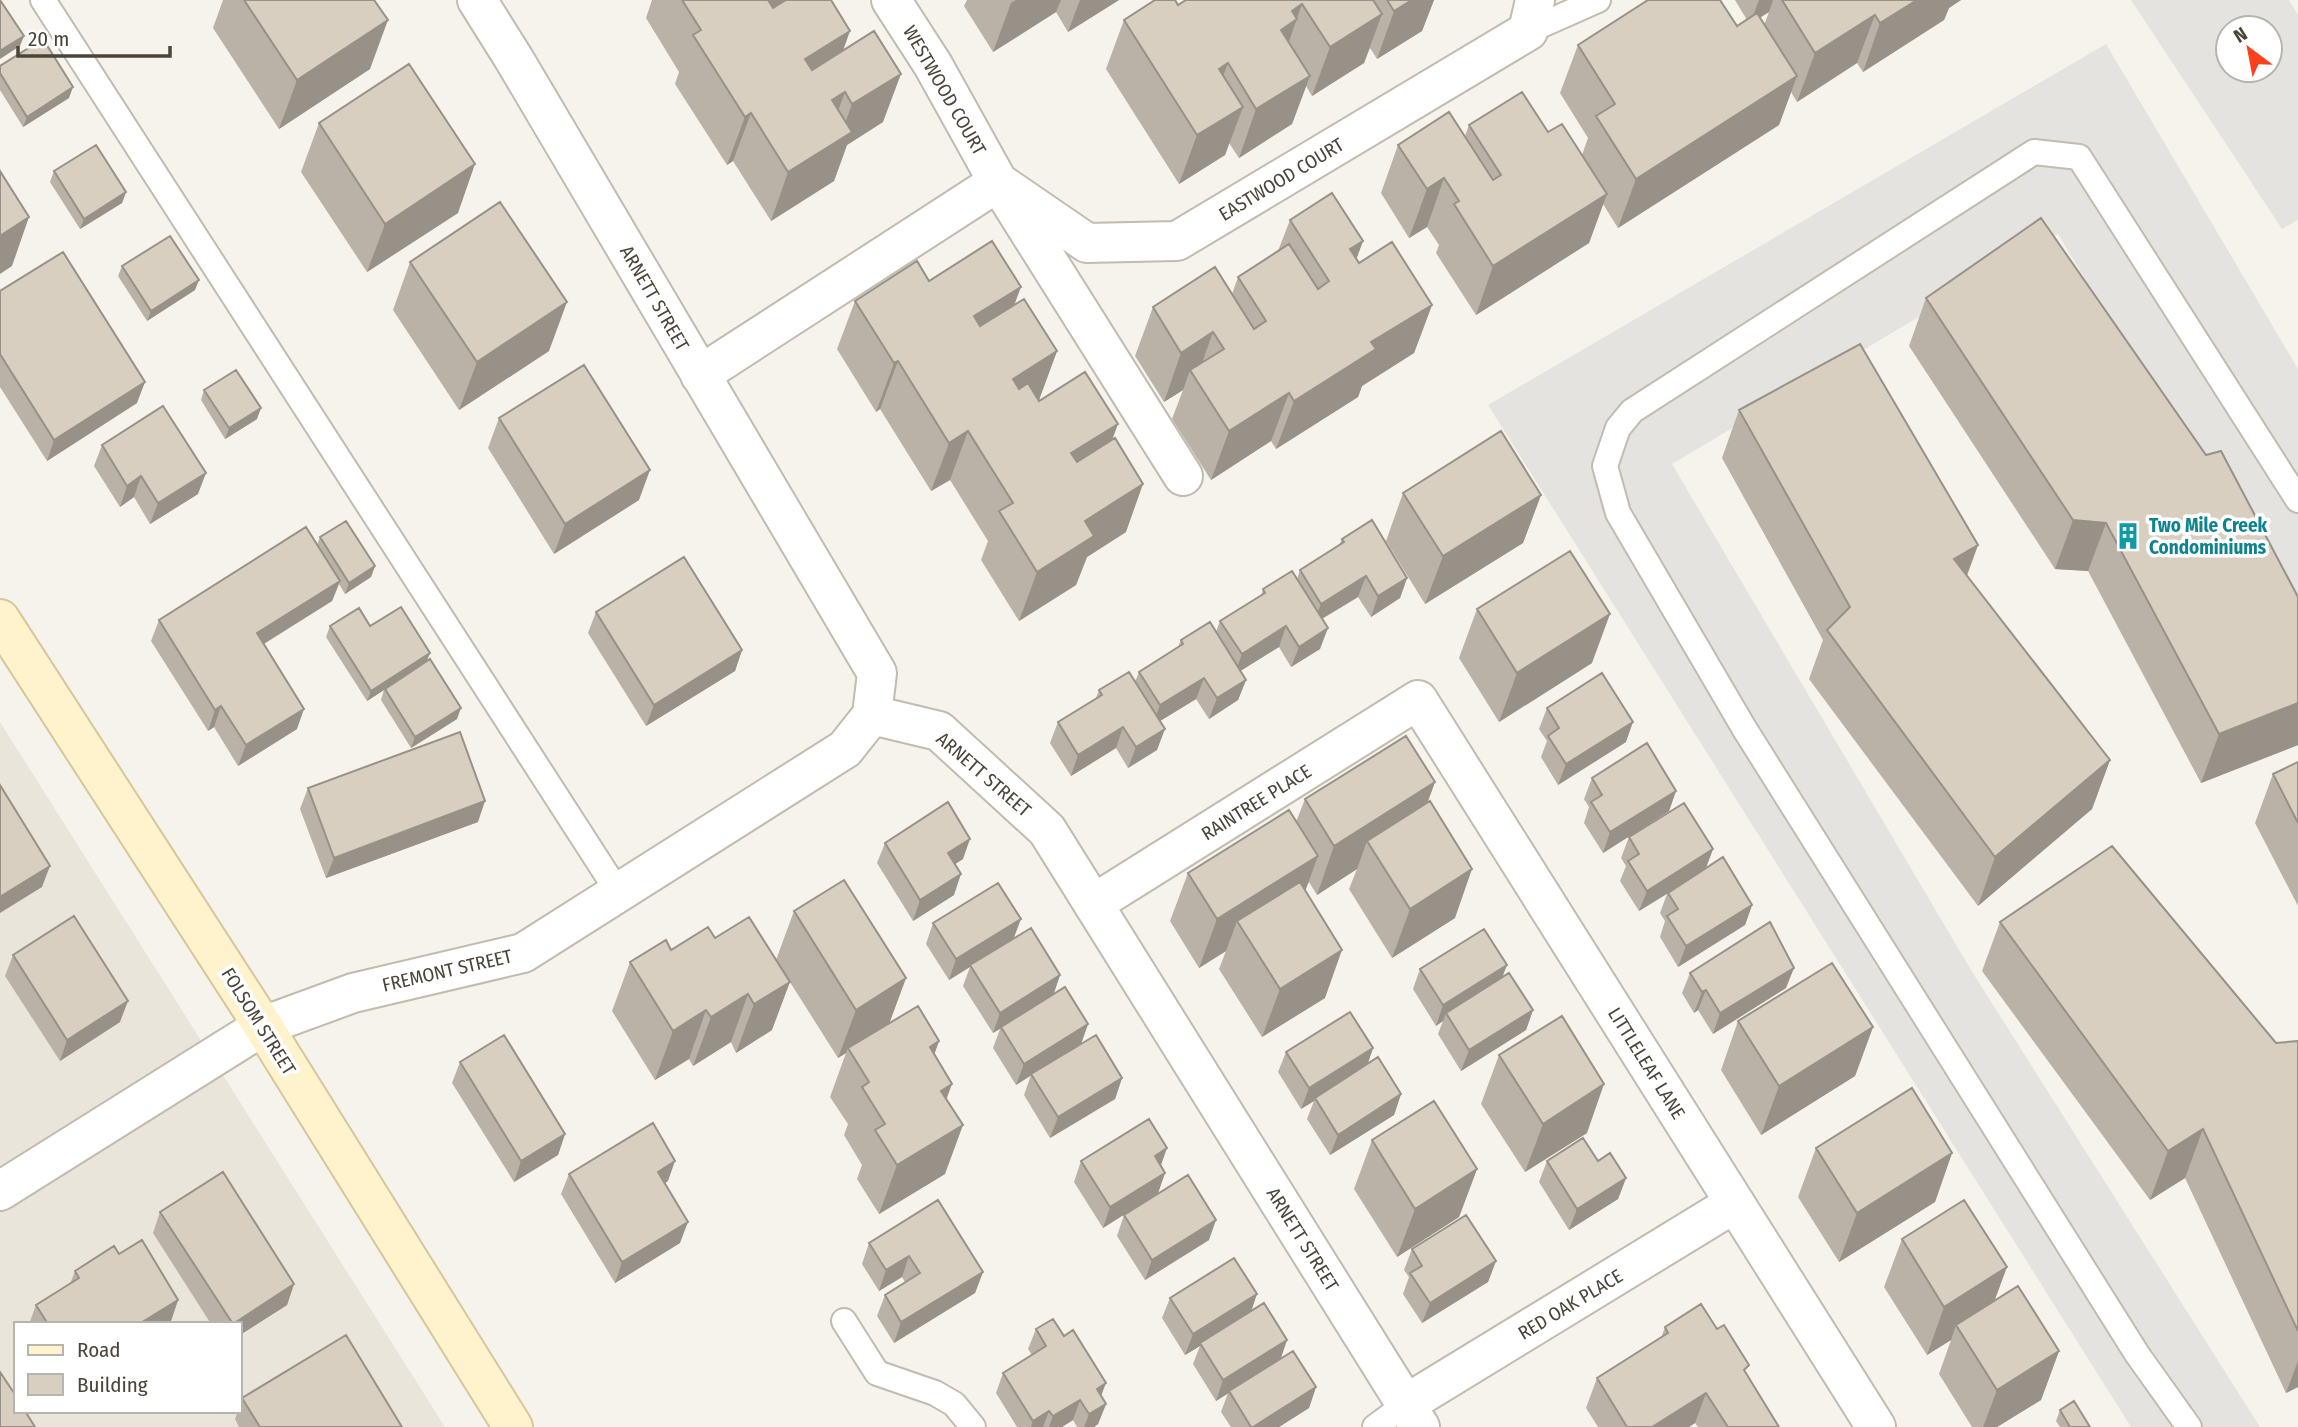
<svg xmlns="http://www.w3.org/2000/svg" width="2298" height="1427" font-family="'Fira Sans Condensed',sans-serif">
<rect width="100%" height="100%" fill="#f6f3ec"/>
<path fill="#eae5da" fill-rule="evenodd" d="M0 722 445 1427H0ZM16 1324H240V1411H16Z"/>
<path fill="#e5e3e0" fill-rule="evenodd" d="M2131 0H2289L2298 15V220L2282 229ZM2228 28H2270V70H2228Z
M2106 44 2298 369V633L2058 234 1672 464 1971 970 2260 1427H2131L1488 405Z"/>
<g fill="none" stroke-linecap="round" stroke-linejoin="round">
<defs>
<path id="lane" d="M43 0 618 892
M1528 31 1598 0
M844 1321 877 1373 935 1393 954 1404 973 1427
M1375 1427 1406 1404
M2189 1427 2137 1354 1744 728 1618 513 1605 466 1618 428 1632 411 2034 152 2079 157 2298 500"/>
<path id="street" d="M477 0 514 59 877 673 872 715 939 731 1047 830 1420 1427
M891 0 933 65 998 182 1183 476
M998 182 1087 243 1177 241 1528 31 1535 0
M700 375 998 182
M1093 904 1418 700 1876 1427
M0 1191 263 1026 353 993 523 953 845 749 872 715
M1406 1404 1735 1203"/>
<path id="secondary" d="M0 619 263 1026 513 1427"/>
</defs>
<use href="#lane" stroke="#c2bbae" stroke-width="28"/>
<use href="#street" stroke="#c2bbae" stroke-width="42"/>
<use href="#secondary" stroke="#d6c79b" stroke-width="42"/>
<use href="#lane" stroke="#fff" stroke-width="24"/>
<use href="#street" stroke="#fff" stroke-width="38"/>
<use href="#secondary" stroke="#fff3cd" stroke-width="38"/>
</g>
<path fill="#bab2a6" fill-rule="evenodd" d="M223 0H374L370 69 279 129 213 28Z
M652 0H831L843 51 883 122 847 145 834 181 771 221 733 161 727 165 675 84 679 72 646 18Z
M967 0H1119L1068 32 1056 12 993 52 964 6Z
M1186 0H1434L1422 31 1377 59 1370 48 1364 63 1312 96 1306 86 1292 124 1239 158 1229 143 1225 155 1179 184 1106 69 1124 20 1178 5Z
M1735 0H1961L1949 8 1944 20 1863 72 1857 63 1797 102 1791 92 1779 125 1618 228 1603 204 1589 243 1476 315 1436 253 1439 245 1427 227 1409 238 1381 193 1398 145 1465 136 1469 125 1548 132 1582 155 1588 138 1560 93 1578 45 1737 26 1747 20ZM1769 12 1764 25 1760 17Z
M0 66 69 98 23 127 0 90Z
M319 123 458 213 367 272 301 172Z
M54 171 126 192 122 203 80 229 50 182Z
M1290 220 1363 241 1356 259 1359 263 1432 305 1414 353 1362 386 1358 397 1276 449 1271 441 1211 480 1172 419 1183 390 1164 402 1135 356 1153 307 1232 294 1238 277 1278 251Z
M410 262 549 351 459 410 393 310Z
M122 266 195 290 147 321 118 276Z
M929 281 1014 305 1057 351 1039 400 1112 440 1126 532 1087 557 1076 585 1019 621 981 560 988 541 950 480 931 491 880 409 876 412 837 349 855 301Z
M0 291 137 403 47 461 0 387Z
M1926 298 2298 597V745L2201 783 2088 571 2055 569 1909 346Z
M204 390 257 419 225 439 201 400Z
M1739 410 1978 545 1967 576 2110 760 2092 809 1978 906 1809 679 1823 640 1722 458Z
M499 418 639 500 554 554 488 448Z
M102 445 198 494 150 524 134 497 120 507 94 466Z
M1403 493 1541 495 1523 543 1425 604 1386 541Z
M320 537 375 566 371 577 345 594 339 584 332 601 264 644 297 729 238 766 214 727 208 731 151 641 159 620 317 545Z
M1342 539 1407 578 1400 598 1371 617 1358 597 1322 619 1320 649 1291 667 1279 647 1240 671 1246 680 1238 700 1209 719 1196 699 1160 721 1157 750 1128 768 1116 748 1071 776 1050 743 1058 722 1096 698 1099 690 1135 682 1139 672 1178 647 1181 640 1216 632 1220 621 1261 596 1263 589 1297 579 1300 570 1339 545Z
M1477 609 1592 663 1499 722 1459 658Z
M596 612 742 650 735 671 646 726 588 633Z
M330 626H370L427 662 457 719 411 748 381 700 384 690 367 701 326 637Z
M1547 708 1626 742 1558 785 1541 757 1547 741 1539 729Z
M2298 762V906L2255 823 2273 774Z
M1592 778 1676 791 1669 811 1603 853 1584 823 1589 807 1584 799Z
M1435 782 1427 803 1455 918 1392 958 1349 889 1357 869 1317 895 1309 882 1305 890 1325 998 1262 1037 1219 969 1226 951 1199 968 1170 921 1188 873 1296 822 1305 799Z
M308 788 478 822 326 878 300 809Z
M1629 837 1713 849 1706 868 1752 905 1745 925 1678 967 1660 937 1665 921 1660 913 1667 894 1639 911 1620 881 1626 866 1621 858Z
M885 843 963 859 955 864 954 895 913 921 877 863Z
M794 911 906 978 889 1023 939 1041 934 1055 947 1099 945 1174 879 1214 857 1179 862 1165 844 1135 848 1124 830 1097 846 1053 838 1058 776 960Z
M2000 922 2276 1043 2298 1041V1387L2286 1393 2185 1178 2150 1200 1982 971Z
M933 923 1014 938 1060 975 1053 995 1088 1024 1081 1044 1122 1078 1115 1099 1050 1138 1024 1095 1031 1075 1016 1085 993 1048 1000 1029 993 1033 963 986 970 967 949 980 926 944Z
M708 927 772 1030 736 1053 731 1042 693 1066 689 1059 655 1080 612 1011 630 962 671 950Z
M13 955 120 1022 60 1061 5 976Z
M1420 969 1503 977 1533 1010 1526 1030 1461 1071 1438 1034 1443 1021 1436 1026 1413 989Z
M1690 973 1786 988 1713 1034 1698 1010 1694 1013 1682 993Z
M1738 1021 1873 1027 1855 1076 1761 1135 1721 1070Z
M1373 1048 1367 1065 1401 1094 1394 1115 1330 1155 1307 1119 1314 1101 1301 1109 1278 1072 1286 1052Z
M1499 1055 1587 1133 1525 1172 1481 1104Z
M460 1062 565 1134 558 1155 514 1182 452 1083Z
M1372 1140 1477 1169 1459 1217 1397 1257 1354 1189Z
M1816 1148 1952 1153 1935 1202 1839 1262 1798 1197Z
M1081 1161 1161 1165 1165 1173 1158 1193 1103 1228 1074 1182Z
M1547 1161H1598L1626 1178 1618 1199 1569 1230 1539 1182Z
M569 1174 668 1181 665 1183 680 1243 615 1283 561 1194Z
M160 1212 294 1284 287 1305 240 1335V1324H211L153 1233Z
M1124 1215 1209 1240 1145 1280 1117 1236Z
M1902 1239 1995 1300 2059 1351 2041 1400 1997 1427H1972L1939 1374 1951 1340 1927 1355 1884 1287Z
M869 1243 983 1272 975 1293 894 1343 877 1316 885 1295 905 1282 902 1277 879 1291 862 1264Z
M1412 1249 1496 1261 1488 1282 1422 1323 1403 1294 1409 1277 1404 1270Z
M119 1254 178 1300 171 1321 165 1324H29L36 1305 70 1284 75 1271Z
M1170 1298 1250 1312 1287 1340 1280 1359 1316 1387 1309 1408 1279 1427H1231L1221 1412 1228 1393 1216 1401 1193 1364 1200 1346 1185 1355 1162 1318Z
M1665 1327 1779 1427H1698L1695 1423 1689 1427H1598L1586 1408 1597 1378 1661 1338Z
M1036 1329 1101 1396 1106 1404 1098 1424 1094 1427H1077L1073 1420 1062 1427H1017L996 1393 1003 1373 1032 1355 1028 1349Z
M242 1398 402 1427H239L235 1419 238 1411H240V1405Z
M2060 1410 2090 1427H2060L2056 1421Z"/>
<path fill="#979187" d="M764 0H812L748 44Z
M1016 0H1061L1056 12 993 52 1011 3Z
M1080 0H1119L1068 32Z
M1412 0H1434L1422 31 1377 59 1394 11Z
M1759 0H1773L1769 12 1750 24Z
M1917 0H1961L1949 8 1944 20 1863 72 1880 23Z
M1302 4 1280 67 1281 30 1292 11Z
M1382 14 1364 63 1312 96 1330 47Z
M1875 15 1857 63 1797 102 1815 53Z
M388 20 370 69 279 129 297 80Z
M850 31 833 79 787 108 805 59Z
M24 36 20 46 0 59V51Z
M1228 63 1210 112 1219 69Z
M901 74 883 122 847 145 834 181 771 221 788 172 839 140 852 104Z
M1310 76 1292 124 1239 158 1256 109Z
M1797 76 1779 125 1618 228 1636 179Z
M73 87 69 98 23 127 27 117Z
M845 92 827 140 832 100Z
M1243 107 1225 155 1179 184 1197 135Z
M751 113 733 161 727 165 745 117Z
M475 164 458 213 367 272 385 224Z
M1444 178 1427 227 1409 238 1427 189Z
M126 192 122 203 80 229 84 219Z
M1607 194 1589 243 1476 315 1493 266Z
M29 217 12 266 0 274V236Z
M1363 241 1345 290 1350 249Z
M199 280 195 290 147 321 151 311Z
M1021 287 1003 335 957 365 974 316Z
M567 302 549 351 459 410 477 362Z
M1432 305 1414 353 1362 386 1358 397 1276 449 1294 401 1371 342Z
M1213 332 1196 380 1190 370 1183 390 1164 402 1181 353Z
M1057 351 1039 400 996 427 1013 379Z
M898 361 880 409 876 412 894 363Z
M145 382 137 403 47 461 54 440Z
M1289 393 1271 441 1211 480 1229 431Z
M261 408 257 419 225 439 229 428Z
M1118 424 1100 473 1054 502 1071 453Z
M968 431 950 480 931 491 949 443Z
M650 470 639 500 554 554 565 524Z
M206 473 198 494 150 524 158 503Z
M141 476 134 497 120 507 127 486Z
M1143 484 1126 532 1087 557 1076 585 1019 621 1037 572 1085 521Z
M1541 495 1523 543 1425 604 1443 556Z
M2073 520 2106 523 2088 571 2055 569Z
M1978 545 1960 593 1954 559Z
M375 566 371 577 345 594 349 583Z
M1366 576 1358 597 1313 624 1321 604Z
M1407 578 1400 598 1371 617 1378 596Z
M340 581 332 601 249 653 257 633Z
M1610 614 1592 663 1499 722 1517 673Z
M1286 626 1279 647 1234 675 1242 654Z
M1328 628 1320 649 1291 667 1299 647Z
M742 650 735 671 646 726 654 705Z
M430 653 426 663 367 701 371 691Z
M1204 678 1196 699 1152 726 1160 705Z
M1246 680 1238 700 1209 719 1217 698Z
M2298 703V745L2201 783 2219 734Z
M221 706 214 727 208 731 215 710Z
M461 708 457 719 411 748 415 737Z
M304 709 297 729 238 766 246 745Z
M1633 722 1626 742 1558 785 1566 764Z
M1123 727 1116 748 1071 776 1078 755Z
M1165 729 1157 750 1128 768 1136 747Z
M2110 760 2092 809 1978 906 1995 857Z
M1435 782 1417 831 1367 841 1357 869 1317 895 1334 846Z
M1676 791 1669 811 1603 853 1610 832Z
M485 801 478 822 326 878 334 858Z
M970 839 963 859 940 874 948 853Z
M1713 849 1705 870 1639 911 1647 891Z
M1318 856 1300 905 1237 921 1226 951 1199 968 1217 919Z
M50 866 42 887 0 913V897Z
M1472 869 1455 918 1392 958 1410 909Z
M961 874 954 895 913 921 920 900Z
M1752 905 1745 925 1678 967 1686 946Z
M1021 919 1013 940 949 980 956 959Z
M1342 950 1325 998 1262 1037 1280 989Z
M1507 965 1499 986 1446 1013 1443 1021 1436 1026 1443 1005Z
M1794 968 1786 988 1713 1034 1720 1013Z
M1060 975 1053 996 993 1033 1000 1013Z
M906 978 888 1027 848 1048 846 1053 838 1058 856 1010Z
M790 982 772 1030 736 1053 754 1004Z
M1706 990 1698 1010 1694 1013 1702 992Z
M748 994 731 1042 693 1066 711 1017Z
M128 1001 120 1022 60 1061 67 1040Z
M706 1010 689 1059 655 1080 673 1031Z
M1533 1010 1526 1030 1461 1071 1469 1050Z
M1088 1024 1081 1044 1016 1085 1024 1064Z
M1873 1027 1855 1076 1761 1135 1779 1086Z
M939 1041 921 1090 930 1047Z
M1373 1048 1366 1069 1315 1098 1314 1101 1301 1109 1309 1088Z
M1122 1078 1115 1099 1050 1138 1058 1117Z
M952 1084 934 1133 941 1091Z
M1604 1084 1587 1133 1525 1172 1543 1124Z
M1401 1094 1394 1115 1330 1155 1338 1135Z
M963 1125 945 1174 879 1214 897 1165Z
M2203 1129 2185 1178 2150 1200 2168 1151Z
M565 1134 558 1155 514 1182 521 1161Z
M1167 1148 1160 1168 1155 1156Z
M1952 1153 1935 1202 1839 1262 1857 1213Z
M675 1161 668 1181 650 1192 658 1172Z
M1477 1169 1459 1217 1397 1257 1415 1209Z
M1165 1173 1158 1193 1103 1228 1110 1207Z
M1626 1178 1618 1199 1569 1230 1577 1209Z
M1216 1220 1209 1240 1145 1280 1152 1260Z
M688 1222 680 1243 615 1283 622 1262Z
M909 1256 902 1277 879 1291 886 1270Z
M1496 1261 1488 1282 1422 1323 1430 1303Z
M2007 1267 1989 1316 1956 1325 1951 1340 1927 1355 1944 1307Z
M983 1272 975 1293 894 1343 901 1322Z
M294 1284 287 1305 240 1335V1324H233Z
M1257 1294 1250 1315 1200 1343V1346L1185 1355 1193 1334Z
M178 1300 171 1321 165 1324H139Z
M1287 1340 1280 1361 1216 1401 1223 1380Z
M2059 1351 2041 1400 1997 1427H1983L1997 1390Z
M2298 1361V1387L2286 1393Z
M1106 1383 1098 1404 1097 1389Z
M1316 1387 1309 1408 1279 1427H1253Z
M1706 1393 1695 1423 1689 1427H1652Z
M1080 1400 1073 1420 1062 1427H1049L1053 1416Z
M1106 1404 1098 1424 1094 1427H1084L1089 1414Z
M1049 1411 1043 1427H1031L1033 1421Z"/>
<path fill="#d8cfc1" stroke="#979187" stroke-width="2" d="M0 0 24 36 0 51Z
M244 0H374L388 20 297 80Z
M682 0H768L773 8 786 0H831L850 31 805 59 812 70 874 31 901 74 852 104 845 92 832 100 852 132 788 172 751 113 745 117 693 35 701 30Z
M1155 0H1175L1178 5 1186 0H1373L1382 14 1330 47 1302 4 1292 11 1297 19 1281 30 1310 76 1256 109 1228 63 1219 69 1243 107 1197 135 1124 20Z
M1387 0H1412L1394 11Z
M1648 0H1720L1737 26 1757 13 1797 76 1636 179 1596 116 1615 104 1578 45Z
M1782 0H1917L1880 23 1875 15 1815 53Z
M43 39 73 87 27 117 0 73V66Z
M409 64 475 164 385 224 319 123Z
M1522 92 1548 132 1562 124 1607 194 1493 266 1454 204 1459 201 1444 178 1427 189 1398 145 1449 112 1493 180 1501 175 1469 125Z
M96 145 126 192 84 219 54 171Z
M0 171 29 217 0 236Z
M1332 193 1363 241 1350 249 1359 263 1392 242 1432 305 1371 342 1376 349 1294 401 1289 393 1229 431 1190 370 1224 349 1213 332 1181 353 1153 307 1215 267 1254 329 1266 321 1238 277 1289 244 1318 289 1329 281 1290 220Z
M500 202 567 302 477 362 410 262Z
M2041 218 2206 455 2221 451 2298 597V703L2219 734 2106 523 2073 520 1926 298Z
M170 236 199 280 151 311 122 266Z
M992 241 1021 287 974 316 980 326 1024 299 1057 351 1013 379 1019 389 1028 383 1039 401 1085 372 1118 424 1071 453 1077 462 1115 438 1143 484 1085 521 1094 536 1037 572 999 511 1013 503 968 431 949 443 898 361 894 363 855 301 917 261 929 281Z
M63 252 145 382 54 440 0 354V291Z
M1860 344 1978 545 1954 559 2110 760 1995 857 1827 630 1850 607 1739 410Z
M584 365 650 470 565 524 499 418Z
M236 370 261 408 229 428 204 390Z
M163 406 206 473 158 503 141 476 127 486 102 445Z
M1501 431 1541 495 1443 556 1403 493Z
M1372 520 1407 578 1378 596 1366 576 1321 604 1300 570 1344 542 1342 539Z
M346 521 375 566 349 583 320 537Z
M306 527 340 581 257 633 304 709 246 745 221 706 215 710 159 620Z
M1570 551 1610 614 1517 673 1477 609Z
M684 557 742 650 654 705 596 612Z
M1292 571 1328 628 1299 647 1286 626 1242 654 1220 621 1265 593 1263 589Z
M401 607 430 653 371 691 330 626 359 608 370 626Z
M1210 622 1246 680 1217 698 1204 678 1160 705 1139 672 1183 644 1181 640Z
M430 659 461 708 415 737 385 689Z
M1129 672 1165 729 1136 747 1123 727 1078 755 1058 722 1102 695 1099 690Z
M1602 673 1633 722 1566 764 1548 736 1559 728 1547 708Z
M460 732 485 801 334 858 308 788Z
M1406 736 1435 782 1334 846 1305 799Z
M1647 743 1676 791 1610 832 1591 802 1602 795 1592 778Z
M2298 762V823L2273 774Z
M0 785 50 866 0 897Z
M1430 801 1472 869 1410 909 1367 841Z
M948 802 970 839 948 853 961 874 920 900 885 843Z
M1684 803 1713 849 1647 891 1628 861 1639 854 1629 837Z
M1289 810 1318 856 1217 919 1188 873Z
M2112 846 2276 1043 2298 1041V1331L2203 1129 2168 1151 2000 922Z
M1723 857 1752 905 1686 946 1667 916 1678 909 1668 893Z
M844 880 906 978 856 1010 794 911Z
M1300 882 1342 950 1280 989 1237 921Z
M998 883 1021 919 956 959 933 923Z
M74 916 128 1001 67 1040 13 955Z
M749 917 790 982 754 1004 748 994 711 1017 706 1010 673 1031 630 962 666 940 671 950 708 927 715 938Z
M1770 922 1794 968 1720 1013 1706 990 1702 992 1690 973Z
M1031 928 1060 975 1000 1013 970 965Z
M1484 929 1507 965 1443 1005 1420 969Z
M1832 963 1873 1027 1779 1086 1738 1021Z
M1509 973 1533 1010 1469 1050 1446 1013Z
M1065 987 1088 1024 1024 1064 1001 1027Z
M918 1006 939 1041 930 1047 952 1084 941 1091 963 1125 897 1165 875 1130 885 1124 862 1087 869 1082 848 1048Z
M1350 1012 1373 1048 1309 1088 1286 1052Z
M1562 1016 1604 1084 1543 1124 1499 1055Z
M504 1035 565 1134 521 1161 460 1062Z
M1096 1035 1122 1078 1058 1117 1031 1074Z
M1378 1057 1401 1094 1338 1135 1315 1098Z
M1912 1088 1952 1153 1857 1213 1816 1148Z
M1434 1101 1477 1169 1415 1209 1372 1140Z
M1149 1119 1167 1148 1155 1156 1165 1173 1110 1207 1081 1161Z
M653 1123 675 1161 658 1172 688 1222 622 1262 569 1174Z
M1583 1138 1598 1161 1610 1153 1626 1178 1577 1209 1547 1161Z
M223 1172 294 1284 233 1324 160 1212Z
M1188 1175 1216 1220 1152 1260 1124 1215Z
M938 1200 983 1272 901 1322 885 1295 920 1273 909 1256 886 1270 869 1243Z
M1964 1200 2007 1267 1944 1307 1902 1239Z
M1466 1215 1496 1261 1430 1303 1410 1273 1422 1266 1412 1249Z
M142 1240 178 1300 139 1324H48L36 1305 79 1278 75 1271 114 1246 119 1254Z
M1234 1258 1257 1294 1193 1334 1170 1298Z
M2018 1286 2059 1351 1997 1390 1956 1325Z
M1264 1303 1287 1340 1223 1380 1200 1343Z
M1701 1304 1717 1329 1724 1325 1749 1365 1744 1370 1779 1427H1728L1706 1393 1652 1427H1627L1597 1378 1668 1333 1665 1327Z
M1053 1319 1064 1336 1073 1330 1106 1383 1097 1389 1106 1404 1089 1414 1080 1400 1053 1416 1049 1411 1033 1421 1003 1373 1046 1346 1036 1329Z
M346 1335 402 1427H260L242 1398Z
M1293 1351 1316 1387 1253 1427H1251L1229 1391Z
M0 1372 16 1396V1411H25L35 1427H0Z
M2074 1401 2090 1427H2070L2060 1410Z"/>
<defs>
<symbol id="building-bare" viewBox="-9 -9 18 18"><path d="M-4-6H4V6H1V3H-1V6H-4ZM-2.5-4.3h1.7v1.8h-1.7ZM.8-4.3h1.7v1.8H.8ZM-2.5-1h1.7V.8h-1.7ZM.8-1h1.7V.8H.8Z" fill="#0f9aa8" stroke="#fff" stroke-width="2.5" paint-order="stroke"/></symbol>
</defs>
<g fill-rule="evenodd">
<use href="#building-bare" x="2109" y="517" width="38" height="38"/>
</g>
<g text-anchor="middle" stroke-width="7" stroke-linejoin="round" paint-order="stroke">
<g font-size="19" fill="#4b4439" stroke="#fff">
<text transform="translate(945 90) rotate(60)" y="7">WESTWOOD COURT</text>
<text transform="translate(1281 179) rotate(-31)" y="7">EASTWOOD COURT</text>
<text transform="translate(655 298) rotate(60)" y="7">ARNETT STREET</text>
<text transform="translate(984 774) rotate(41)" y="7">ARNETT STREET</text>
<text transform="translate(1256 802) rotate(-32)" y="7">RAINTREE PLACE</text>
<text transform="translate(447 970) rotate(-13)" y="7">FREMONT STREET</text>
<text transform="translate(259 1021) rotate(58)" y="7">FOLSOM STREET</text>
<text transform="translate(1647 1063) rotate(58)" y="7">LITTLELEAF LANE</text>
<text transform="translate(1303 1239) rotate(58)" y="7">ARNETT STREET</text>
<text transform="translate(1570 1304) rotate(-31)" y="7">RED OAK PLACE</text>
</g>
<g font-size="19" font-weight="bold" fill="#0d838f" stroke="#fff" text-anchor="start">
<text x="2149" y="532">Two Mile Creek<tspan x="2149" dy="22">Condominiums</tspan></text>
</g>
</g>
<rect x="14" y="1322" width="228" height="91" fill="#ffffff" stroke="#b7b4b0" stroke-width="2"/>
<rect x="28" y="1345" width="35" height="10" fill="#fff3cd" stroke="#b7b4b0" stroke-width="2"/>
<text x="77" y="1357" font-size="21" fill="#4b4439">Road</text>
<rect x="28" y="1374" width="35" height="21" fill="#d8cfc1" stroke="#b7b4b0" stroke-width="2"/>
<text x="77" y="1392" font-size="21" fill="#4b4439">Building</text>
<g transform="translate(2249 49) rotate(328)"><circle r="33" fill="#ffffff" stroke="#b7b4b0" stroke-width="2"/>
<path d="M0-5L12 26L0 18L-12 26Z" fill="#fc3f1d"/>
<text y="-10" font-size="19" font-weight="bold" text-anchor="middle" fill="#4b4439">N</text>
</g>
<path d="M18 46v10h152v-10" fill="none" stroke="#4b4439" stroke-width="3.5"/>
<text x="28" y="46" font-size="21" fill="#4b4439" stroke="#ffffff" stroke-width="5" paint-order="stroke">20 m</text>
</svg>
